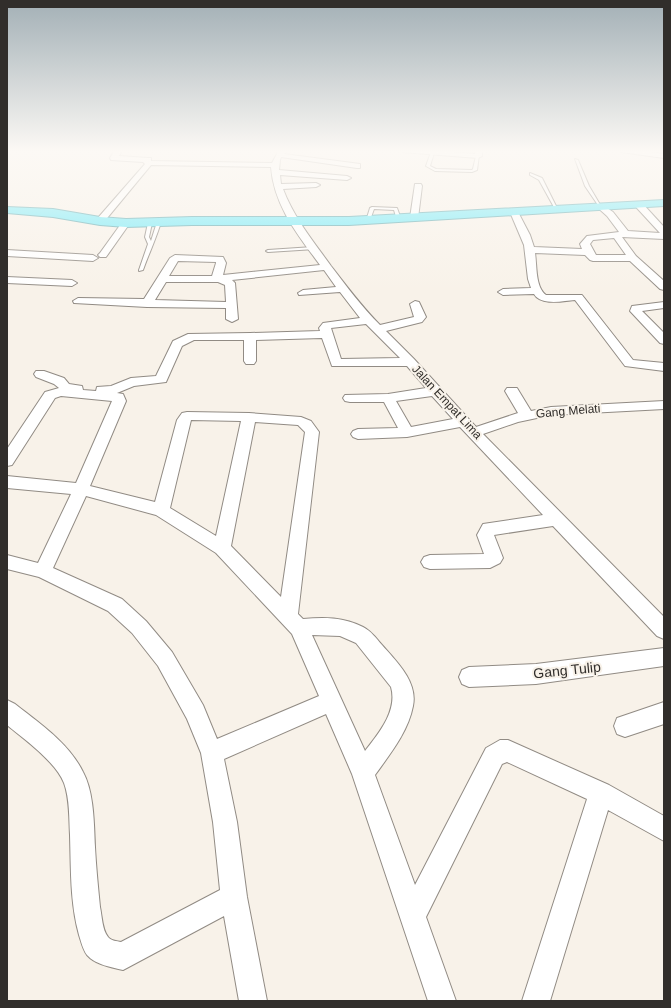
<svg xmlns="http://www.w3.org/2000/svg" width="671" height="1008" font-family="Helvetica,sans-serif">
<rect width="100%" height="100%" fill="#f8f2e9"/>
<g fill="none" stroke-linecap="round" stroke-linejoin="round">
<defs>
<path id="lane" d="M431 152 434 153 430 166 436 169 472 170 473 169 476 156 479 155 477 170 472 172 435 171 426 166Z
M575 159 578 160 589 186 602 208H600L585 186Z
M530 173 542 178 558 210 555 209 539 180 530 175Z
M372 207 397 208 401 219 397 220 394 210 374 209 370 220 366 221 370 208Z
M159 221 161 222C156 239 149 253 143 270L139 271V270L148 244 145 237 148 223 150 222 152 223 149 237 151 241 157 222Z
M313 247H315V249L268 252 266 251 268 250Z"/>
<path id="street" d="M115 150H122L119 156 148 158H151V161L272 163 279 150H286L284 154 360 164V168H357L281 157 280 160 279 170 347 176 351 178 347 180 280 175 281 184 316 183 320 185 316 187 283 189C294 218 313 241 331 266 347 287 362 307 380 325L414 317 410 304 415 301 419 302 426 317 422 322 386 331 414 359 476 427 518 413 505 391 507 388H517L531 411 551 407 664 401V409L551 415 518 422 483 434 664 617V639L657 636 553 526 494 535 503 558 500 563 490 568 430 569 424 567 421 562 424 557 430 555 484 554 477 535 483 524 543 515 460 427 407 437 358 439 353 437 351 434 353 431 358 429 398 428 384 402H350L345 401 343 398 345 395 388 394 426 388 407 366H332L322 338 256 340V361L254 364H246L244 361V340H194L182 346 166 382 134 386 117 393 123 394 126 401 90 486 155 502 177 420 182 413 187 412 249 413 301 417 311 421 319 432 298 614 303 619C324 617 344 617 363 627 371 631 376 638 382 645 397 662 418 682 413 706 408 732 390 754 375 775L415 885 486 748 500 740H508L609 785 664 816V841L608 810 550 1001H522L587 799 507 762 502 764 426 917 456 1001H428L352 774 326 714 224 759 237 822 247 897 267 1001H239L224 916 123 970C111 967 96 965 87 955 83 950 81 941 79 935 70 903 71 868 70 835 69 819 70 799 64 783 56 762 24 739 7 725V700L15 704C39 723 69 743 83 772 94 792 94 824 95 847 96 867 98 887 100 907 102 916 102 930 108 937 111 941 117 941 121 942L220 890 213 822 201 753 187 719 158 666 132 633 108 611 39 577 7 569V555L38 563 71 494 7 488V476L76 483 112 401 61 396 55 398 12 465 7 466V449L45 392 59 388 54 384 36 377 34 374 36 371H44L64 378 69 384 82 386 83 390 96 391 97 387 111 386 131 378 156 376 173 341 188 334 250 333 320 331 319 328 323 323 360 318 340 292 299 295 298 293 303 290 336 287 324 270 232 280 235 283 238 319 232 322 226 319V308L147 307 74 303 73 301 78 298 144 299 170 258 175 255 223 257 226 263 223 275 320 265C298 235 274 206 271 167L151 165 103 223H97L96 221 97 219 145 164 143 162 111 160 110 158ZM178 261 216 262V263L212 276H169ZM166 282H218L225 285 226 302 155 300ZM366 324 400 358 341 359 331 328ZM432 396 453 419 411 427 396 401ZM191 420 241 421 216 536 170 508ZM255 422 298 425 305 432 281 597 231 546ZM86 496 156 515 216 553 292 634 319 696 217 739 203 705 172 652 146 621 122 599 53 568ZM312 635 340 636 356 643 391 687C398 711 378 734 365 751Z
M399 150H431L475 154 476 150H482V156L478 158 402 152Z
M618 150H637L664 154V158L621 152Z
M415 184H421L422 186 418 218 414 221 410 218Z
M636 203H642L664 227V239L622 237 636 256 664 281V290L660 289 630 261H593L590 260 585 255 535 253C537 265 535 287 546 295H582L633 360 664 363V371L625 366 575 300C563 301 541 306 534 294L503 295 498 292 503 289 531 288 528 279 524 245 510 212 511 210H517L518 212 530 235 534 247 582 249 580 244 587 236 619 232 607 216 597 207 601 204 613 212 628 231 660 233 636 207 635 205ZM614 238 626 255H596L590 244 593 240Z
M126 220 130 223 106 257H100L98 255 100 253 123 221Z
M7 250 93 255 98 258 93 261 7 256Z
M7 277 72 280 77 283 72 286 7 283Z
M664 302V308L642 311 664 333V344L660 343 630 311 632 306Z
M664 648V666L536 684 469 687 462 684 459 677 462 670 469 667 536 664Z
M664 702V724L625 737 617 734 614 726 617 718Z"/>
<path id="highway" d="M664 200V206L349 225H192L126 227 100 225 53 217 7 213V207L53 209 100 217 126 219 192 217H349Z"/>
</defs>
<use href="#lane" stroke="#918b84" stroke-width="2"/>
<use href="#street" stroke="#918b84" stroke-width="2"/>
<use href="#highway" stroke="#5da9b0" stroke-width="2"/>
<use href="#lane" fill="#fff" fill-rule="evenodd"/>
<use href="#street" fill="#fff" fill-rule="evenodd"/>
<use href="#highway" fill="#75ebf8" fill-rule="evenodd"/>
</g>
<linearGradient id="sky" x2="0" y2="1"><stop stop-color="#a3b0b6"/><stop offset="0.52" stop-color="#fcf9f5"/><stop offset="1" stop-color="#fcf9f5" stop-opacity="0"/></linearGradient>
<rect width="671" height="291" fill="url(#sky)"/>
<g text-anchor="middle" stroke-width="4" stroke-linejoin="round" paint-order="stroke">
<g font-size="12" fill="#312e2b" stroke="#f8f2e9">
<text transform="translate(447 402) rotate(47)" y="4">Jalan Empat Lima</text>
<text transform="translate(568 411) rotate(-5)" y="4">Gang Melati</text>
</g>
<g font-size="14" fill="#312e2b" stroke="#f8f2e9">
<text transform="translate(567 670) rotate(-6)" y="5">Gang Tulip</text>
</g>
</g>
<rect width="671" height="1008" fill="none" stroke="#312e2b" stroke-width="16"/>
</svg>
